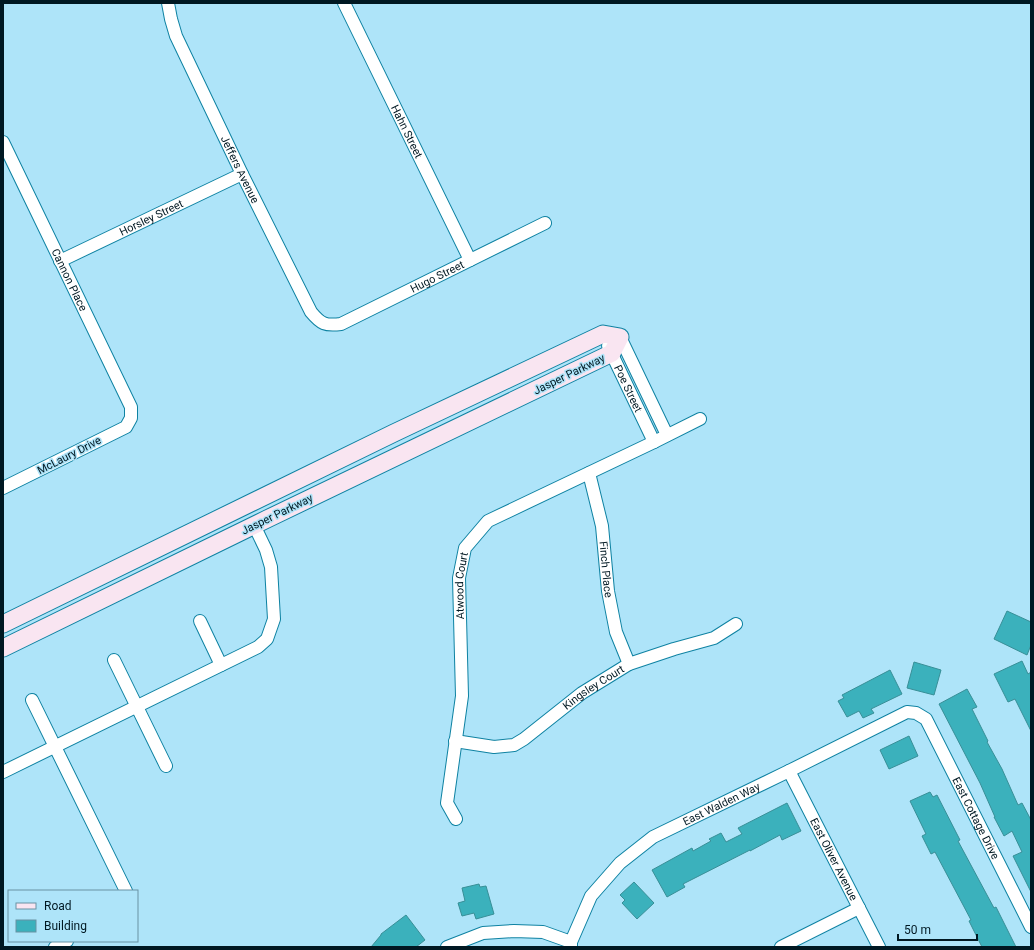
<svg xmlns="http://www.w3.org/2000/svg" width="1034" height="950" font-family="Roboto,sans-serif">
<rect width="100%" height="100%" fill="#aee4f9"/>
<path fill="#3bb1bc" stroke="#388f97" d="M1007 611 1031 622V645L1027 655 994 639Z
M1022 661 1028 674 1031 672V731L1015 699 1008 702 994 674Z
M914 662 941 670 934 695 907 688Z
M890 670 902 694 871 709 874 713 863 718 859 711 847 717 838 701 844 698 842 695Z
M967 689 977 707 972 709 988 741 987 742 1002 769 1018 805 1022 803 1031 820V892L1013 856 1022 852 1012 831 1004 836 994 817H995L980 783 939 704Z
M909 736 918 756 889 769 880 750Z
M930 792 933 797 937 795 960 840 958 841 994 908 996 907 1016 947H982L969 921 971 920 935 852 931 854 922 836 926 834 910 801Z
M787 803 801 831 782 840 780 835 750 851V850L683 884 685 887 667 897 652 870 692 848 693 851 711 841 709 839 721 833 726 842 742 834 738 828Z
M634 882 654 903 637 919 622 903 625 900 620 895Z
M479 884 480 887 486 886 494 914 476 919 474 913 462 916 458 903 465 901 462 888Z
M406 915 425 940 416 947H371L381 935V934Z"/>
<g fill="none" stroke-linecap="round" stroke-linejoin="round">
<defs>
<g id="street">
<path id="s1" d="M168 3 171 19 176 36 242 174 311 312C321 324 325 326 341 324L545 223"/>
<path id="s2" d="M344 3 470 260"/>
<path id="s3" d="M3 142 131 407V418L126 427 3 488"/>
<path id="s4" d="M60 261 242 174"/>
<path d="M620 337 667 435"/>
<path id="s5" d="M608 346 654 442"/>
<path id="s6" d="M589 473 602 526 608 591 616 632 629 664"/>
<path d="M200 621 221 665"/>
<path d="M114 660 166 766"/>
<path d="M32 700 126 891"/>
<path id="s7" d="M455 741 494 747 514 745 524 739 582 693 629 664 674 649 714 638 736 624"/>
<path id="s8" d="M789 771 879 947"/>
<path d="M3 772 258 647 267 639 274 619 271 567 266 550 254 525"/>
<path id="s9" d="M456 819 447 803 462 696 459 578 465 548 488 521 654 442 700 419"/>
<path d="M55 947 67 941"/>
<path d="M447 947 483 933 514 931 543 932 571 942"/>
<path id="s10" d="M571 947V942L591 896 620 863 653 837 789 771 907 712 916 713 926 719 1031 927"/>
<path d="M781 947 859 908"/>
</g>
<path id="secondary" d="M3 624 394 433 603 334 620 337 612 353 267 519 3 648"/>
</defs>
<use href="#street" stroke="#0e82a2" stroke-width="14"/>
<use href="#secondary" stroke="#0e82a2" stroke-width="19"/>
<use href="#street" stroke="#fff" stroke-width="12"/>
<use href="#secondary" stroke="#f9e5f1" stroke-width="17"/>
</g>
<g text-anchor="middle" stroke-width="3" stroke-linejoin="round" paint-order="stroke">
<g font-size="11" fill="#001822" stroke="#aee4f9">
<text dy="4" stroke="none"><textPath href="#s2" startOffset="143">Hahn Street</textPath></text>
<text dy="4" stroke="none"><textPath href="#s1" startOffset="182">Jeffers Avenue</textPath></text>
<text dy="4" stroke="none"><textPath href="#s4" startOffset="101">Horsley Street</textPath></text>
<text dy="4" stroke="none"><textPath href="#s1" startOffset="483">Hugo Street</textPath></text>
<text dy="4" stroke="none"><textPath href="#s3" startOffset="153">Cannon Place</textPath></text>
<text transform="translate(569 374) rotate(-26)" y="4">Jasper Parkway</text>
<text dy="4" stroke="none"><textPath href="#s5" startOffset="47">Poe Street</textPath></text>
<text transform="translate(69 455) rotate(-27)" y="4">McLaury Drive</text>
<text transform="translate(277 514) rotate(-26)" y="4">Jasper Parkway</text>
<text dy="4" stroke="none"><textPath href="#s6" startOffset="98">Finch Place</textPath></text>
<text dy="4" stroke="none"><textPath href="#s9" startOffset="237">Atwood Court</textPath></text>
<text dy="4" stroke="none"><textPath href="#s7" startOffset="158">Kingsley Court</textPath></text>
<text dy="4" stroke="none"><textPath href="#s10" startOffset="217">East Walden Way</textPath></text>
<text dy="4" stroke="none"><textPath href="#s10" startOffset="556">East Cottage Drive</textPath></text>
<text dy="4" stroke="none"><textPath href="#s8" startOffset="99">East Oliver Avenue</textPath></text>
</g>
</g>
<rect width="1034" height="950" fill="none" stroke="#001822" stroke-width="8"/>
<rect x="8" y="890" width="130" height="52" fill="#aee4f9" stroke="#6892a3"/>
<rect x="16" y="903" width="20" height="6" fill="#f9e5f1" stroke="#6892a3"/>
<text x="44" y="910" font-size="12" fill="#001822">Road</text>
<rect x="16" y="920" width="20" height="12" fill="#3bb1bc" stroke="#6892a3"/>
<text x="44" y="930" font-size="12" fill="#001822">Building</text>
<path d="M898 934v6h79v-6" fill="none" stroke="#001822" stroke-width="2"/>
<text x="904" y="934" font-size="12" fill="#001822" stroke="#aee4f9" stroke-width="3" paint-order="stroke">50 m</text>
</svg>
